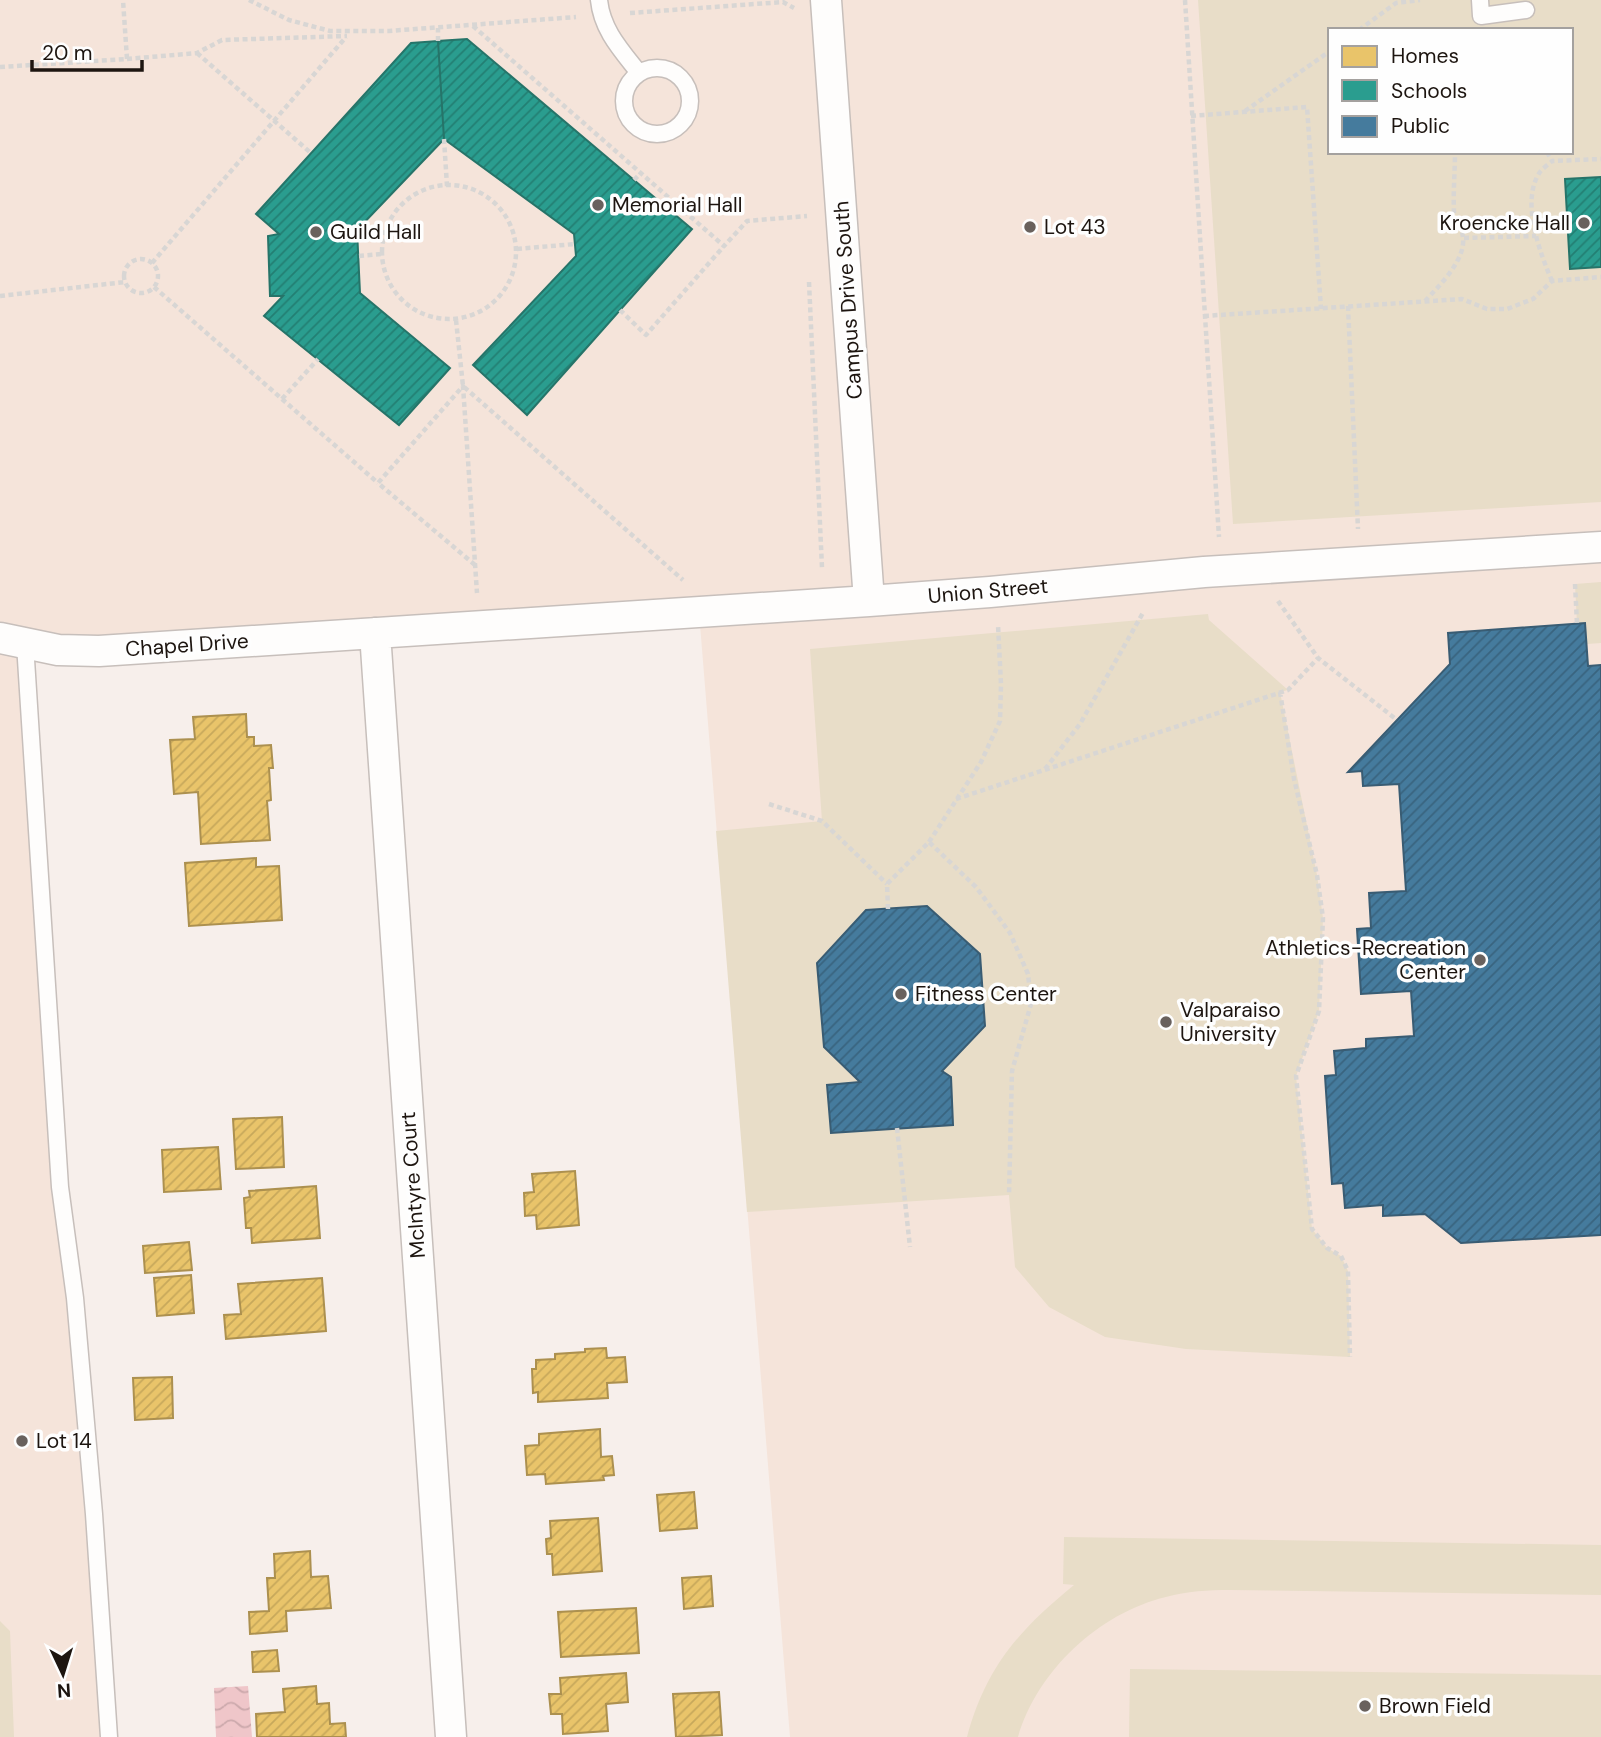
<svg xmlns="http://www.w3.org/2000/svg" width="1601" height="1737" font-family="'DM Sans',sans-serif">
<defs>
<pattern id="water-waves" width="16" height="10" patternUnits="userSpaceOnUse" patternTransform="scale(1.75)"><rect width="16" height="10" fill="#efc6c9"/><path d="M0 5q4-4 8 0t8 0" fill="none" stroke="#cca9ac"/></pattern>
<pattern id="homes-hatch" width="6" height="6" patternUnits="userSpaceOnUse" patternTransform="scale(1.75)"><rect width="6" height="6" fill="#e9c46a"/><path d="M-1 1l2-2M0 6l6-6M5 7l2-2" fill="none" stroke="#c7a85b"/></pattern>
<pattern id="schools-hatch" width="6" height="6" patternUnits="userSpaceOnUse" patternTransform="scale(1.75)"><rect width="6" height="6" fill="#2a9d8f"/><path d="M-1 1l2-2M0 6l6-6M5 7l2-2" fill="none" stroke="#237f73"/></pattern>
<pattern id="public-hatch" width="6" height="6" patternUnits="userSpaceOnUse" patternTransform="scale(1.75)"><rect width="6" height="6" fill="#457b9d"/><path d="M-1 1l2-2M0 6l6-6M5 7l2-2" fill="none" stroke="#39647f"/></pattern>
</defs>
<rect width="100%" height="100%" fill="#f7efeb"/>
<path fill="#f5e4da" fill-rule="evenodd" d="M0 0H1601V1737H790L699 612 17 644 108 1737H0ZM1330 30H1571V152H1330Z"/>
<path fill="#e8ddc8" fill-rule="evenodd" d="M1198 0H1601V502L1233 524ZM1330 30H1571V152H1330Z
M1601 582V643L1587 644 1585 623 1577 624 1575 584Z
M1208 614 1209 620 1288 690 1280 692 1317 875 1323 918 1319 1011 1296 1076 1312 1229 1327 1248 1341 1256 1348 1271 1350 1357 1186 1349 1105 1337 1049 1307 1015 1267 1009 1195 747 1212 716 831 822 821 810 649Z
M1064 1537 1601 1545V1595L1230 1590C1208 1590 1187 1591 1166 1597 1099 1613 1037 1671 1018 1737H967C986 1667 1019 1630 1074 1585L1063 1584Z
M0 1621 10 1631 14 1737H0Z
M1130 1669 1601 1675V1737H1129Z"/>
<path fill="url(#water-waves)" d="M248 1686 252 1737H216L214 1688Z"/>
<path fill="url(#homes-hatch)" stroke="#ac904f" stroke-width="2" d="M246 714 247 737H254V746L271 745 273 768H269L271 800 267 801 270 840 201 844 198 792 174 794 170 740 195 739 193 717Z
M256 858V867L279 866 282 920 189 926 185 863Z
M282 1117 284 1167 236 1169 233 1119Z
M218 1147 221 1189 164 1192 162 1150Z
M575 1171 579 1225 537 1229 536 1215 525 1216 524 1193 534 1192 532 1174Z
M316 1186 320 1238 252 1243 251 1228H246L244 1198 250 1197 249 1191Z
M189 1242 192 1270 145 1273 143 1246Z
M191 1275 194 1313 157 1316 154 1278Z
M322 1278 326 1331 226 1339 224 1315 241 1314 238 1284Z
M606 1348 607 1358 625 1357 627 1382 607 1383 608 1398 538 1402V1392L533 1393 532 1369H536V1360L555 1359V1354L585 1352V1349Z
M172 1377 173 1418 135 1420 133 1378Z
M600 1429 601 1457 612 1456 614 1475 603 1476 604 1480 546 1484 545 1474 527 1475 525 1446 539 1445V1434Z
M694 1492 697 1528 660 1531 657 1495Z
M598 1518 602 1571 553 1575 552 1554H547L546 1539 551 1538 550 1521Z
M310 1551 311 1577 328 1576 331 1608 286 1611 287 1631 250 1634 249 1612 269 1611 267 1578H275L274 1554Z
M711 1576 713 1606 684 1609 682 1578Z
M636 1608 639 1653 561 1657 558 1612Z
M277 1650 279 1671 253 1672 252 1652Z
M626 1673 628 1702 606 1704 608 1731 563 1734 562 1714H551L549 1694H561L560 1678Z
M316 1686 317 1704 329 1703 330 1724 345 1723 346 1737H257L256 1714 285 1712 283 1689Z
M719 1692 722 1735 676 1737 673 1694Z"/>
<path fill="url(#schools-hatch)" stroke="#267469" stroke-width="2" d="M467 39 692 229 527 415 473 365 576 256 574 234 444 139 438 41Z
M438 41 444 139 357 230 360 293 450 368 399 425 264 316 283 296H270L268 236 279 234 256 214 411 43Z
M1601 177V267L1570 269 1565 179Z"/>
<path fill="url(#public-hatch)" stroke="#395c73" stroke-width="2" d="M1585 623 1588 666 1601 665V1235L1461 1243 1425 1214 1383 1216V1205L1345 1208 1343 1183 1332 1184 1325 1076 1336 1075 1334 1051 1366 1048V1039L1414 1036 1411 991 1361 994 1357 929 1371 928 1369 893 1406 891 1399 784 1363 786 1362 771 1348 772 1450 664 1448 633Z
M927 906 980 954 985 1026 942 1071 951 1077 953 1125 831 1133 827 1085 860 1082 824 1047 817 963 866 910Z"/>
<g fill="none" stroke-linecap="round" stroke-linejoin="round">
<defs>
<path id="lane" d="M599 0C602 30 621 50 639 73
M1480 0 1481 16 1526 10
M624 101a33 33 0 1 1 66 0a33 33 0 1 1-66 0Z
M25 644 60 1187 75 1298 94 1514 109 1737"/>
<path id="street" d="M826 0 869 601
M375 633 451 1737
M0 638 58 650 99 651 869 601 990 592 1204 572 1601 547"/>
</defs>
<use href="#lane" stroke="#c7bfbb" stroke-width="19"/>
<use href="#street" stroke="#c7bfbb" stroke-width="33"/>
<path stroke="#d8d6d4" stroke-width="4.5" stroke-dasharray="5 3.5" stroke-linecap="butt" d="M249 0 289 20 330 31H389L576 17
M1185 0 1219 537
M630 13 783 2 794 8
M473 26 724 246 747 221 807 216
M1359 30 1396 3 1420 0
M438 41V28
M197 53 312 154
M127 59 197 53 222 40 347 36
M0 67 127 59 123 0
M1245 111 1330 51
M1191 116 1307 107 1321 309
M444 139 447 186
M1547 152 1552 161
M634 180 641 173
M382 252a67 67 0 1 1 134 0a67 67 0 1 1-134 0Z
M1464 238 1536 236
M517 249 575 244
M359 256 381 254
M124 276a17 17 0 1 1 34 0a17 17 0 1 1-34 0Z
M152 263 346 37
M1552 281C1540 253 1520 201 1540 172 1543 168 1549 164 1552 161L1601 159
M809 282 822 568
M154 287 378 483
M0 296 125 282
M1425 301C1439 286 1466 260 1463 237 1462 228 1455 221 1454 212 1453 192 1455 172 1455 152
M1348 306 1358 529
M620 310 646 335 724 246
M1204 316 1462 299 1487 309H1507L1533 299 1552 281 1601 277
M456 320 463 386 683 580
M282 399 318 359
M475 565 378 483 463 386 477 593
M1575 584 1577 624
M1278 601 1318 658 1397 720
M1280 692 1294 779 1317 875 1323 918 1319 1011 1296 1076 1312 1229 1327 1248 1341 1256 1348 1271 1350 1357
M1045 769 1080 724 1144 611
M956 799 1288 690 1318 658
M769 804 822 821 887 884
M929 842 981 762 1000 721 1001 684 998 625
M888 909 887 884 929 842 976 887 1010 933 1028 974 1031 1004 1012 1071 1009 1195
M897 1128 910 1247"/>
<use href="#lane" stroke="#fefdfc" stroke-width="16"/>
<use href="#street" stroke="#fefdfc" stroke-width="30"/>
</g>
<g fill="#69615d" stroke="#fefefe" stroke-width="2.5">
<circle cx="598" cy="205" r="7"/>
<circle cx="1584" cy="223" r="7"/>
<circle cx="1030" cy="227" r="7"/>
<circle cx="316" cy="232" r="7"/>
<circle cx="1480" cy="960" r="7"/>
<circle cx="901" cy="994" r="7"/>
<circle cx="1166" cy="1022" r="7"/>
<circle cx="22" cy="1441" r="7"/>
<circle cx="1365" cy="1706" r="7"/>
</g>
<g text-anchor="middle" stroke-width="7" stroke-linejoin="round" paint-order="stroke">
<g font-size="21" fill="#1d1510" stroke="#fefefe" text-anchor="start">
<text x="612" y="212">Memorial Hall</text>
<text x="1570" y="230" text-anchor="end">Kroencke Hall</text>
<text x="1044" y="234">Lot 43</text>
<text x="330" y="239">Guild Hall</text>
<text x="1466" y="955" text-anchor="end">Athletics-Recreation<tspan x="1466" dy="24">Center</tspan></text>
<text x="915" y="1001">Fitness Center</text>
<text x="1180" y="1017">Valparaiso<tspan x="1180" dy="24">University</tspan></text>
<text x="36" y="1448">Lot 14</text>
<text x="1379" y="1713">Brown Field</text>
</g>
<g font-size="21" fill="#1d1510" stroke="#fefefe">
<text transform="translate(848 300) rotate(-94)" y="7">Campus Drive South</text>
<text transform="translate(988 591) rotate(-5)" y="7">Union Street</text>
<text transform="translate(187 645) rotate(-4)" y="7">Chapel Drive</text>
<text transform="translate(413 1185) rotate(-94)" y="7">McIntyre Court</text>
</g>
</g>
<rect x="1328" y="28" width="245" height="126" fill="#fefefe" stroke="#a4a19f" stroke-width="2"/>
<rect x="1342" y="46" width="35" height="21" fill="#e9c46a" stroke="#a4a19f" stroke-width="2"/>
<text x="1391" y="63" font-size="21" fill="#1d1510">Homes</text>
<rect x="1342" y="80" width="35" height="21" fill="#2a9d8f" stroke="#a4a19f" stroke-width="2"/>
<text x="1391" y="98" font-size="21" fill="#1d1510">Schools</text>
<rect x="1342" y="116" width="35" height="21" fill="#457b9d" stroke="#a4a19f" stroke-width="2"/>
<text x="1391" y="133" font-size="21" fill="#1d1510">Public</text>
<g transform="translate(63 1674) rotate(176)" stroke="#fefefe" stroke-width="5" paint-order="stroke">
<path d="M0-5L12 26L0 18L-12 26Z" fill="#1d1510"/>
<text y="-10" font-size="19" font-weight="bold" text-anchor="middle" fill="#1d1510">N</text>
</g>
<path d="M32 60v10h110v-10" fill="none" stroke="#1d1510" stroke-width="3.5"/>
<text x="42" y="60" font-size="21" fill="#1d1510" stroke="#fefefe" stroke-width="5" paint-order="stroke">20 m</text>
</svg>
